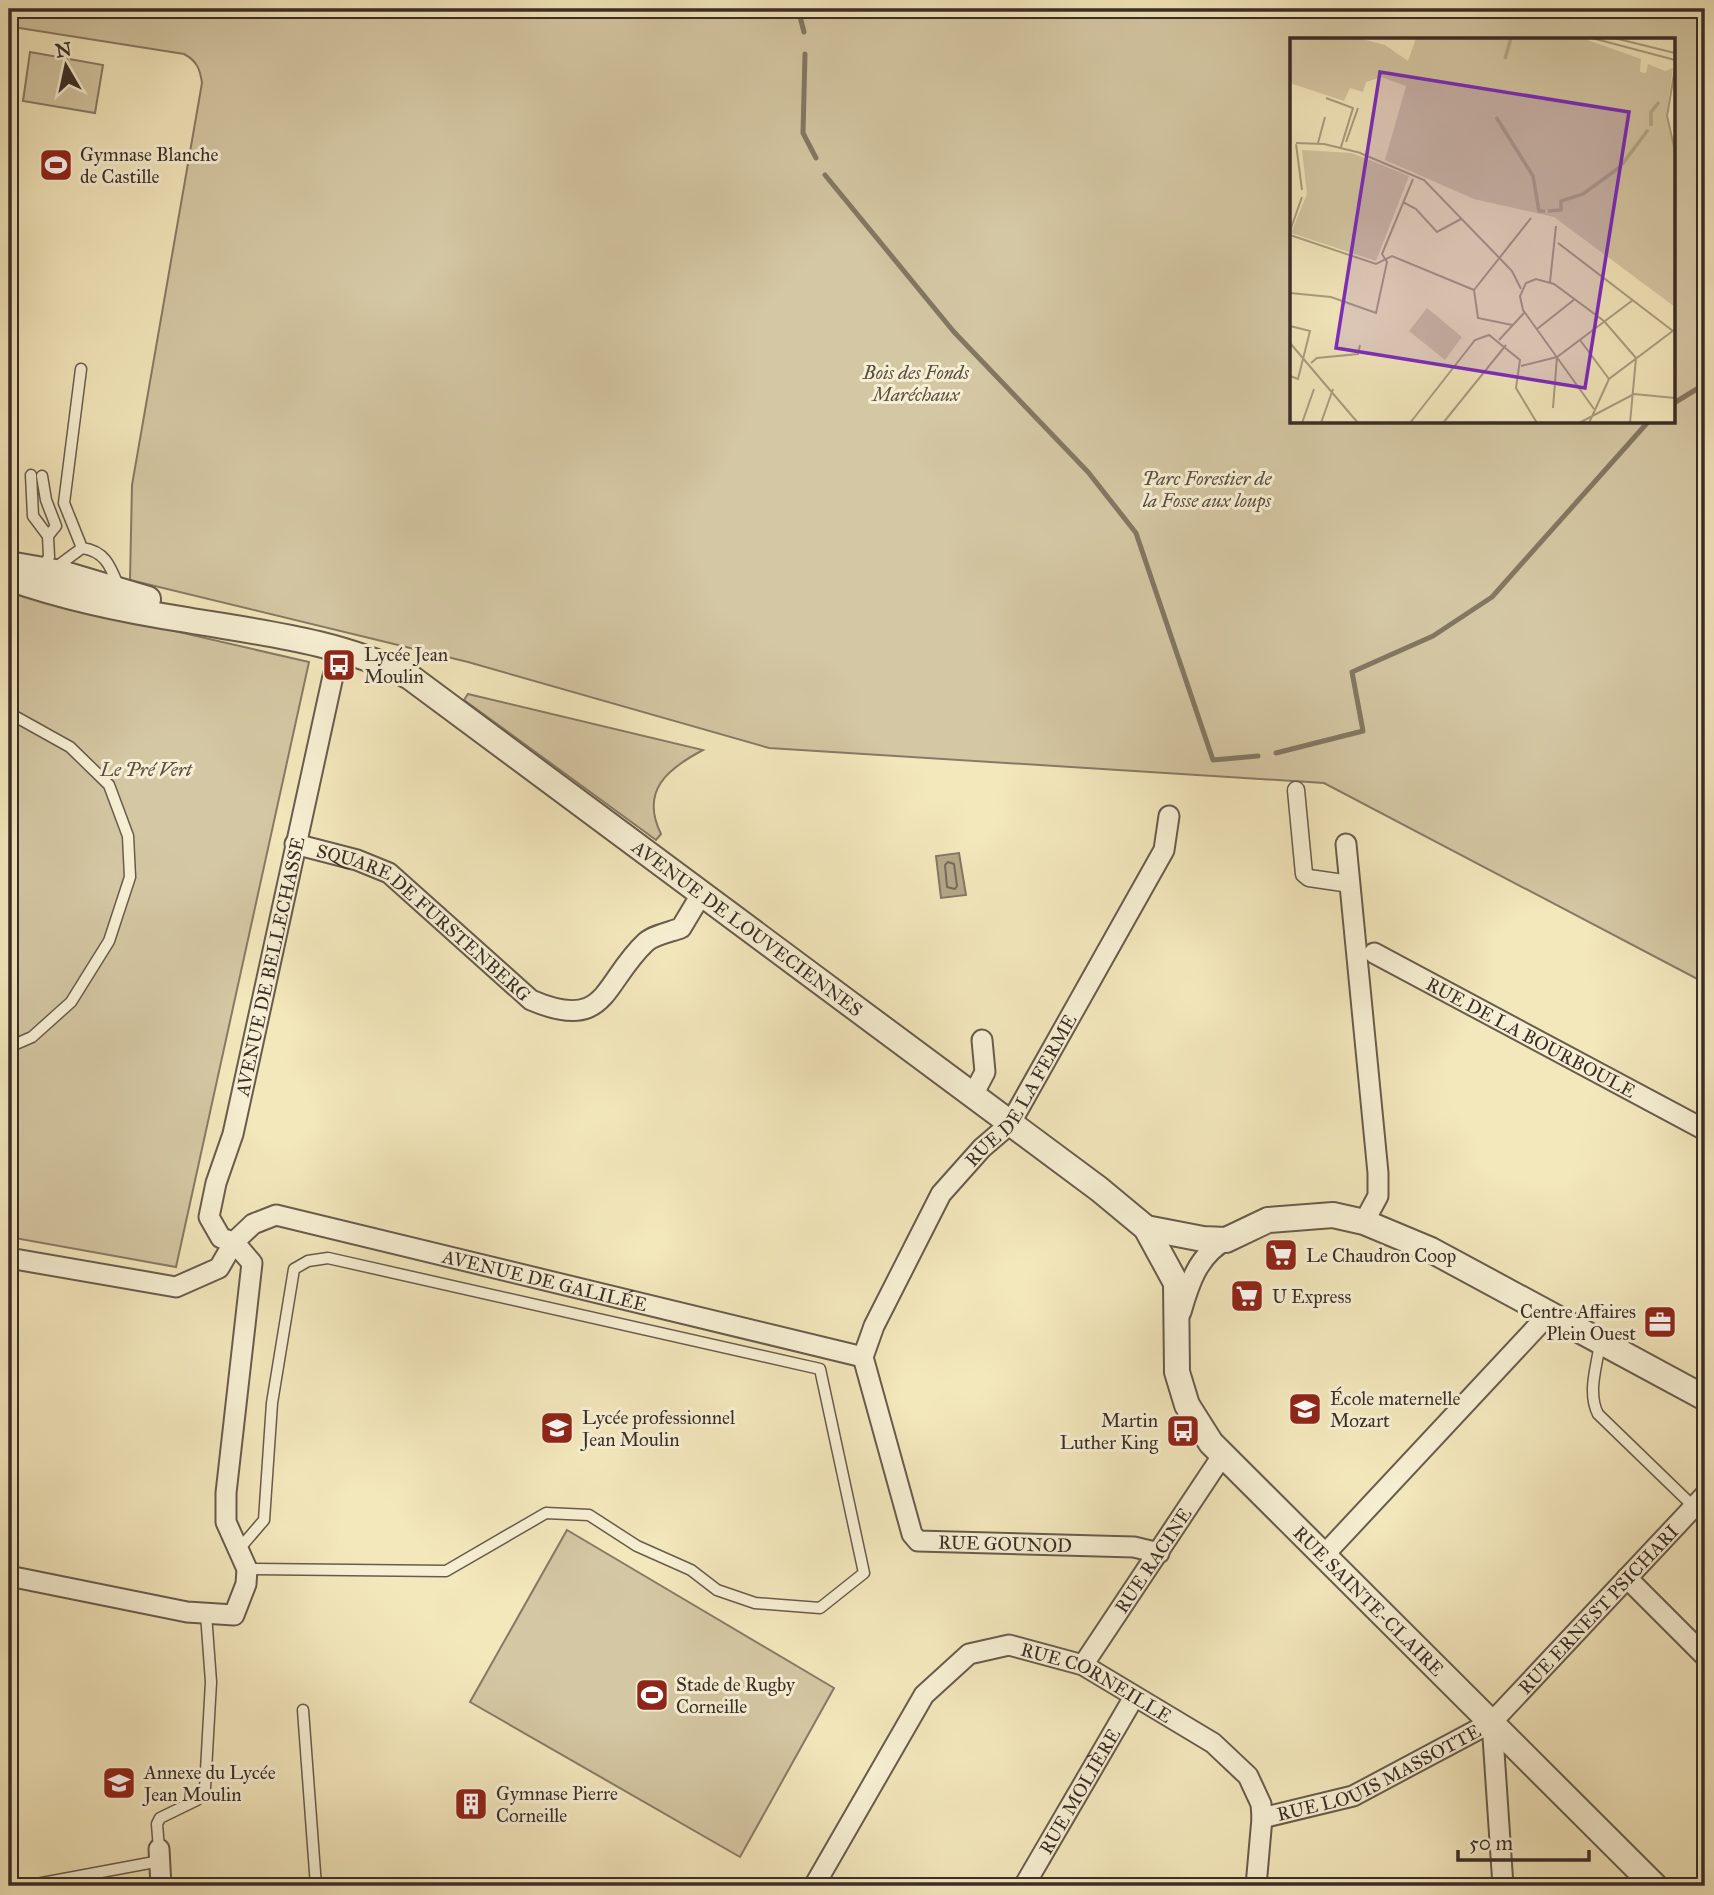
<svg xmlns="http://www.w3.org/2000/svg" width="1714" height="1895" font-family="'IM FELL Great Primer',serif">
<rect width="100%" height="100%" fill="#f3e7bc"/>
<filter id="stains"><feTurbulence type="fractalNoise" baseFrequency=".00286" numOctaves="4"/><feColorMatrix values="0 0 0 0 .2 0 0 0 0 .09 0 0 0 0 .02 0 0 0 .5 -.17"/></filter>
<radialGradient id="worn" r=".72"><stop offset=".6" stop-color="#630" stop-opacity="0"/><stop offset="1" stop-color="#630" stop-opacity=".3"/></radialGradient>
<path fill="#d4c7a3" stroke="#877a65" stroke-width="2" fill-rule="evenodd" d="M9 9H1705V983L1324 783 769 748 468 662 130 580 132 485 202 83C200 69 197 61 184 54L13 27 9 29ZM1674 40V422H1292V40Z
M30 52 103 65 95 113 23 101Z
M9 593 309 662 176 1267 9 1237Z
M468 694 703 750C667 769 640 791 661 834L656 840 464 700Z
M567 1530 834 1688 740 1857 470 1702Z"/>
<path fill="#b4a889" stroke="#837762" stroke-width="2" d="M959 853 966 895 941 898 936 856Z"/>
<g fill="none" stroke-linecap="round" stroke-linejoin="round">
<path stroke="#776a58" stroke-width="2" d="M948 862 954 864 957 886 955 889 947 887 945 865Z"/>
<path stroke="#837762" stroke-width="5" d="M798 9 804 32
M805 54 803 133 816 158
M825 175 954 332 1088 472 1136 533 1213 760 1258 756
M1674 403 1705 384
M1276 753 1363 731 1352 672 1433 636 1492 597 1648 422"/>
<defs>
<path id="service" d="M81 369 64 503 82 548
M31 475 33 516 48 536
M55 568 82 548C106 551 111 568 119 588
M41 570 49 557 48 536 56 526 46 500 42 476
M9 713 70 747 109 785 128 836 130 877 109 941 71 1002 32 1037 9 1047
M1600 1343C1597 1366 1587 1392 1598 1414L1694 1507
M240 1548 264 1520 272 1403 294 1269 308 1261 328 1258 820 1369 864 1573 820 1608 755 1603 717 1590 691 1570 637 1546 589 1515 546 1513 446 1571 247 1569
M303 1710 316 1886
M159 1849 157 1824 160 1818 197 1800 205 1788 211 1682 206 1614
M26 1886 160 1861"/>
<path id="pedestrian" d="M1296 790 1304 874 1309 878 1350 884"/>
<g id="minor">
<path id="s1" d="M295 844 357 860 389 873 531 1000C608 1033 602 983 646 942 654 935 670 932 681 928L702 893"/>
<path d="M1346 844 1378 1173V1196L1364 1222"/>
<path id="s2" d="M1374 953 1705 1130"/>
<path d="M972 1097 985 1072 982 1040"/>
<path id="s3" d="M234 1242 221 1238 209 1217 216 1183 233 1134 333 676"/>
<path id="s4" d="M9 1258 176 1287 219 1268 234 1242 253 1224 276 1215 863 1357"/>
<path d="M1181 1312C1189 1284 1198 1255 1226 1240"/>
<path id="s5" d="M863 1357 874 1326 941 1194 982 1148 1010 1124 1164 850 1169 816"/>
<path id="s6" d="M863 1357 912 1534 918 1541 1134 1547 1159 1553"/>
<path d="M1324 1555 1548 1315"/>
<path d="M9 1576 187 1612 234 1615 246 1584 247 1569 226 1522V1493L252 1263 234 1242"/>
<path d="M1627 1578 1705 1656"/>
<path id="s7" d="M1083 1665 1222 1456"/>
<path d="M1492 1722 1503 1886"/>
<path id="s8" d="M1262 1818 1353 1796 1492 1722 1705 1495"/>
<path d="M159 1849 161 1886"/>
<path id="s9" d="M814 1886 924 1695 969 1654 1009 1645 1083 1665 1213 1743 1248 1776 1261 1804 1262 1818 1256 1886"/>
<path id="s10" d="M1024 1886 1134 1697"/>
</g>
<g id="tertiary">
<path d="M9 564 61 573 148 599"/>
<path id="s11" d="M9 578C65 598 128 611 187 620 262 633 340 641 410 677L1099 1189 1146 1228 1176 1283 1177 1372 1187 1405 1211 1443 1655 1886"/>
<path d="M1146 1228 1203 1239 1226 1240 1268 1220 1333 1215 1364 1222 1431 1250 1705 1398"/>
</g>
</defs>
<use href="#service" stroke="#685c4c" stroke-width="13"/>
<use href="#pedestrian" stroke="#685c4c" stroke-width="19"/>
<use href="#minor" stroke="#685c4c" stroke-width="23"/>
<use href="#tertiary" stroke="#685c4c" stroke-width="28"/>
<use href="#service" stroke="#f7efd3" stroke-width="10"/>
<use href="#pedestrian" stroke="#f7efd3" stroke-width="16"/>
<use href="#minor" stroke="#f7efd3" stroke-width="19"/>
<use href="#tertiary" stroke="#f7efd3" stroke-width="24"/>
</g>
<defs>
<symbol id="stadium-square" viewBox="-11 -11 22 22"><rect x="-9" y="-9" width="18" height="18" rx="4" fill="#8f2418" stroke="#f7efd3"/><path d="M0-5a6.5 5 0 1 0 0 10a6.5 5 0 1 0 0-10ZM-3.5-1.8h7v3.6h-7Z" fill="#fff"/></symbol>
<symbol id="bus-square" viewBox="-11 -11 22 22"><rect x="-9" y="-9" width="18" height="18" rx="4" fill="#8f2418" stroke="#f7efd3"/><path d="M-5-6H5V4H4V6H2V4H-2V6H-4V4H-5ZM-3.5-4V0h7V-4ZM-3.5 1.2v1.5H-2V1.2ZM2 1.2v1.5H3.5V1.2Z" fill="#fff"/></symbol>
<symbol id="supermarket-square" viewBox="-11 -11 22 22"><rect x="-9" y="-9" width="18" height="18" rx="4" fill="#8f2418" stroke="#f7efd3"/><path d="M-6-5.5h2.5l.6 2H6L4.5 2H-2.5L-4.4-4H-6ZM-1.5 3.2a1.3 1.3 0 1 0 .1 0ZM3 3.2a1.3 1.3 0 1 0 .1 0Z" fill="#fff"/></symbol>
<symbol id="office-square" viewBox="-11 -11 22 22"><rect x="-9" y="-9" width="18" height="18" rx="4" fill="#8f2418" stroke="#f7efd3"/><path d="M-6-3h4V-5.5h4V-3h4V5H-6ZM-1-4.5V-3h2v-1.5ZM-6 0V1H6V0Z" fill="#fff"/></symbol>
<symbol id="school-square" viewBox="-11 -11 22 22"><rect x="-9" y="-9" width="18" height="18" rx="4" fill="#8f2418" stroke="#f7efd3"/><path d="M0-5L7-2L0 1L-7-2ZM-4 1L0 2.5L4 1V4Q0 6-4 4Z" fill="#fff"/></symbol>
<symbol id="university-square" viewBox="-11 -11 22 22"><rect x="-9" y="-9" width="18" height="18" rx="4" fill="#8f2418" stroke="#f7efd3"/><path d="M0-5L7-2L0 1L-7-2ZM-4 1L0 2.5L4 1V4Q0 6-4 4Z" fill="#fff"/></symbol>
<symbol id="building-square" viewBox="-11 -11 22 22"><rect x="-9" y="-9" width="18" height="18" rx="4" fill="#8f2418" stroke="#f7efd3"/><path d="M-4-6H4V6H1V3H-1V6H-4ZM-2.5-4.3h1.7v1.8h-1.7ZM.8-4.3h1.7v1.8H.8ZM-2.5-1h1.7V.8h-1.7ZM.8-1h1.7V.8H.8Z" fill="#fff"/></symbol>
</defs>
<g fill-rule="evenodd">
<use href="#stadium-square" x="37" y="146" width="38" height="38"/>
<use href="#bus-square" x="320" y="646" width="38" height="38"/>
<use href="#supermarket-square" x="1262" y="1236" width="38" height="38"/>
<use href="#supermarket-square" x="1228" y="1277" width="38" height="38"/>
<use href="#office-square" x="1641" y="1303" width="38" height="38"/>
<use href="#school-square" x="1286" y="1390" width="38" height="38"/>
<use href="#school-square" x="538" y="1409" width="38" height="38"/>
<use href="#bus-square" x="1164" y="1412" width="38" height="38"/>
<use href="#stadium-square" x="633" y="1676" width="38" height="38"/>
<use href="#university-square" x="100" y="1764" width="38" height="38"/>
<use href="#building-square" x="452" y="1785" width="38" height="38"/>
</g>
<g text-anchor="middle" stroke-width="6" stroke-linejoin="round" paint-order="stroke">
<g font-size="19" fill="#3a2d27" stroke="#f7efd3" text-anchor="start">
<text x="80" y="161">Gymnase Blanche<tspan x="80" dy="22">de Castille</tspan></text>
<text x="364" y="661">Lycée Jean<tspan x="364" dy="22">Moulin</tspan></text>
<text x="1306" y="1262">Le Chaudron Coop</text>
<text x="1272" y="1303">U Express</text>
<text x="1636" y="1318" text-anchor="end">Centre Affaires<tspan x="1636" dy="22">Plein Ouest</tspan></text>
<text x="1330" y="1405">École maternelle<tspan x="1330" dy="22">Mozart</tspan></text>
<text x="582" y="1424">Lycée professionnel<tspan x="582" dy="22">Jean Moulin</tspan></text>
<text x="1158" y="1427" text-anchor="end">Martin<tspan x="1158" dy="22">Luther King</tspan></text>
<text x="676" y="1691">Stade de Rugby<tspan x="676" dy="22">Corneille</tspan></text>
<text x="144" y="1779">Annexe du Lycée<tspan x="144" dy="22">Jean Moulin</tspan></text>
<text x="496" y="1800">Gymnase Pierre<tspan x="496" dy="22">Corneille</tspan></text>
</g>
<g font-size="19" font-style="italic" fill="#594c40" stroke="#f7efd3">
<text x="916" y="379">Bois des Fonds<tspan x="916" dy="22">Maréchaux</tspan></text>
<text x="1207" y="485">Parc Forestier de<tspan x="1207" dy="22">la Fosse aux loups</tspan></text>
<text x="146" y="776">Le Pré Vert</text>
</g>
<g font-size="19" fill="#3a2d27" stroke="#f7efd3">
<text dy="7" stroke="none"><textPath href="#s1" startOffset="154">SQUARE DE FURSTENBERG</textPath></text>
<text dy="7" stroke="none"><textPath href="#s11" startOffset="835">AVENUE DE LOUVECIENNES</textPath></text>
<text dy="7" stroke="none"><textPath href="#s3" startOffset="296">AVENUE DE BELLECHASSE</textPath></text>
<text dy="7" stroke="none"><textPath href="#s2" startOffset="178">RUE DE LA BOURBOULE</textPath></text>
<text dy="7" stroke="none"><textPath href="#s5" startOffset="313">RUE DE LA FERME</textPath></text>
<text dy="7" stroke="none"><textPath href="#s4" startOffset="574">AVENUE DE GALILÉE</textPath></text>
<text dy="7" stroke="none"><textPath href="#s6" startOffset="280">RUE GOUNOD</textPath></text>
<text dy="7" stroke="none"><textPath href="#s7" startOffset="126">RUE RACINE</textPath></text>
<text dy="7" stroke="none"><textPath href="#s11" startOffset="1788">RUE SAINTE-CLAIRE</textPath></text>
<text dy="7" stroke="none"><textPath href="#s8" startOffset="406">RUE ERNEST PSICHARI</textPath></text>
<text dy="7" stroke="none"><textPath href="#s9" startOffset="418">RUE CORNEILLE</textPath></text>
<text dy="7" stroke="none"><textPath href="#s8" startOffset="126">RUE LOUIS MASSOTTE</textPath></text>
<text dy="7" stroke="none"><textPath href="#s10" startOffset="110">RUE MOLIÈRE</textPath></text>
</g>
</g>
<g transform="translate(1290 38)">
<rect width="385" height="385" fill="#f3e7bc"/>
<path d="M0 0H68L95 7 118 23 126 0H292L351 21 350 34 356 35 358 26 375 33 383 30 376 78 385 115V269L264 179 184 161 95 122 116 48 91 39 76 44 73 54 60 50 54 63 0 45ZM12 112 62 115 119 138 86 223 1 195 17 156ZM137 270 172 299 155 322 119 293Z" fill="#d4c7a3"/>
<path fill="none" stroke="#b4a889" stroke-width="3.5" d="M215 21 221 0M206 79 243 138 249 173H255M361 88V74L369 64M258 173 271 172V163L293 156 330 129 358 92"/>
<path fill="none" stroke="#a99d80" stroke-width="2" d="M302 0 385 22M324 0 385 15M385 30 377 78 385 113M36 60 63 70 51 109M56 104 68 70M6 105 34 106 71 115M28 105 35 79M6 106 12 152M70 115 134 142 222 233 231 251M0 131V153M113 164 126 171 147 194 171 181M0 193 12 159M0 197 86 226 102 218 184 252M268 205 383 293M260 244 266 188M184 252 241 180M184 252 188 280 222 287M0 255 41 259 86 275 97 224 92 216 123 141M0 288 20 293 8 341 0 338M247 291 285 261M209 302 234 275M290 302 319 341M0 305 68 385M21 325 27 320 68 316 70 307M231 328 267 319 343 262M263 370 267 319M304 371 233 272 230 258 236 245 246 241 264 246 314 283 346 320M12 385 24 351M31 385 43 351M120 385 185 302 199 297 230 322 226 350 247 385M153 385 216 307M289 385 344 356 385 360M299 385 319 341 384 292M340 385 346 320"/>
<path fill="#7b2cbf" fill-opacity="0.15" stroke="#7b2cbf" stroke-width="3.5" d="M90 34 339 74 295 350 46 310Z"/>
<rect width="385" height="385" fill="none" stroke="#3a2d27" stroke-width="3.5"/>
</g>
<rect width="1714" height="1895" fill="none" stroke="#f3e7bc" stroke-width="35"/>
<rect x="10" y="10" width="1693" height="1874" fill="none" stroke="#3a2d27" stroke-width="3.5"/>
<rect x="18" y="18" width="1679" height="1860" fill="none" stroke="#3a2d27" stroke-width="2"/>
<g transform="translate(66 66) rotate(351)" stroke="#f7efd3" stroke-width="5" paint-order="stroke">
<path d="M0-5L12 26L0 18L-12 26Z" fill="#3a2d27"/>
<text y="-10" font-size="19" font-weight="bold" text-anchor="middle" fill="#3a2d27">N</text>
</g>
<path d="M1458 1850v10h131v-10" fill="none" stroke="#3a2d27" stroke-width="3.5"/>
<text x="1469" y="1850" font-size="21" fill="#3a2d27" stroke="#f7efd3" stroke-width="5" paint-order="stroke">50 m</text>
<rect width="100%" height="100%" filter="url(#stains)"/>
<rect width="100%" height="100%" fill="url(#worn)"/>
</svg>
